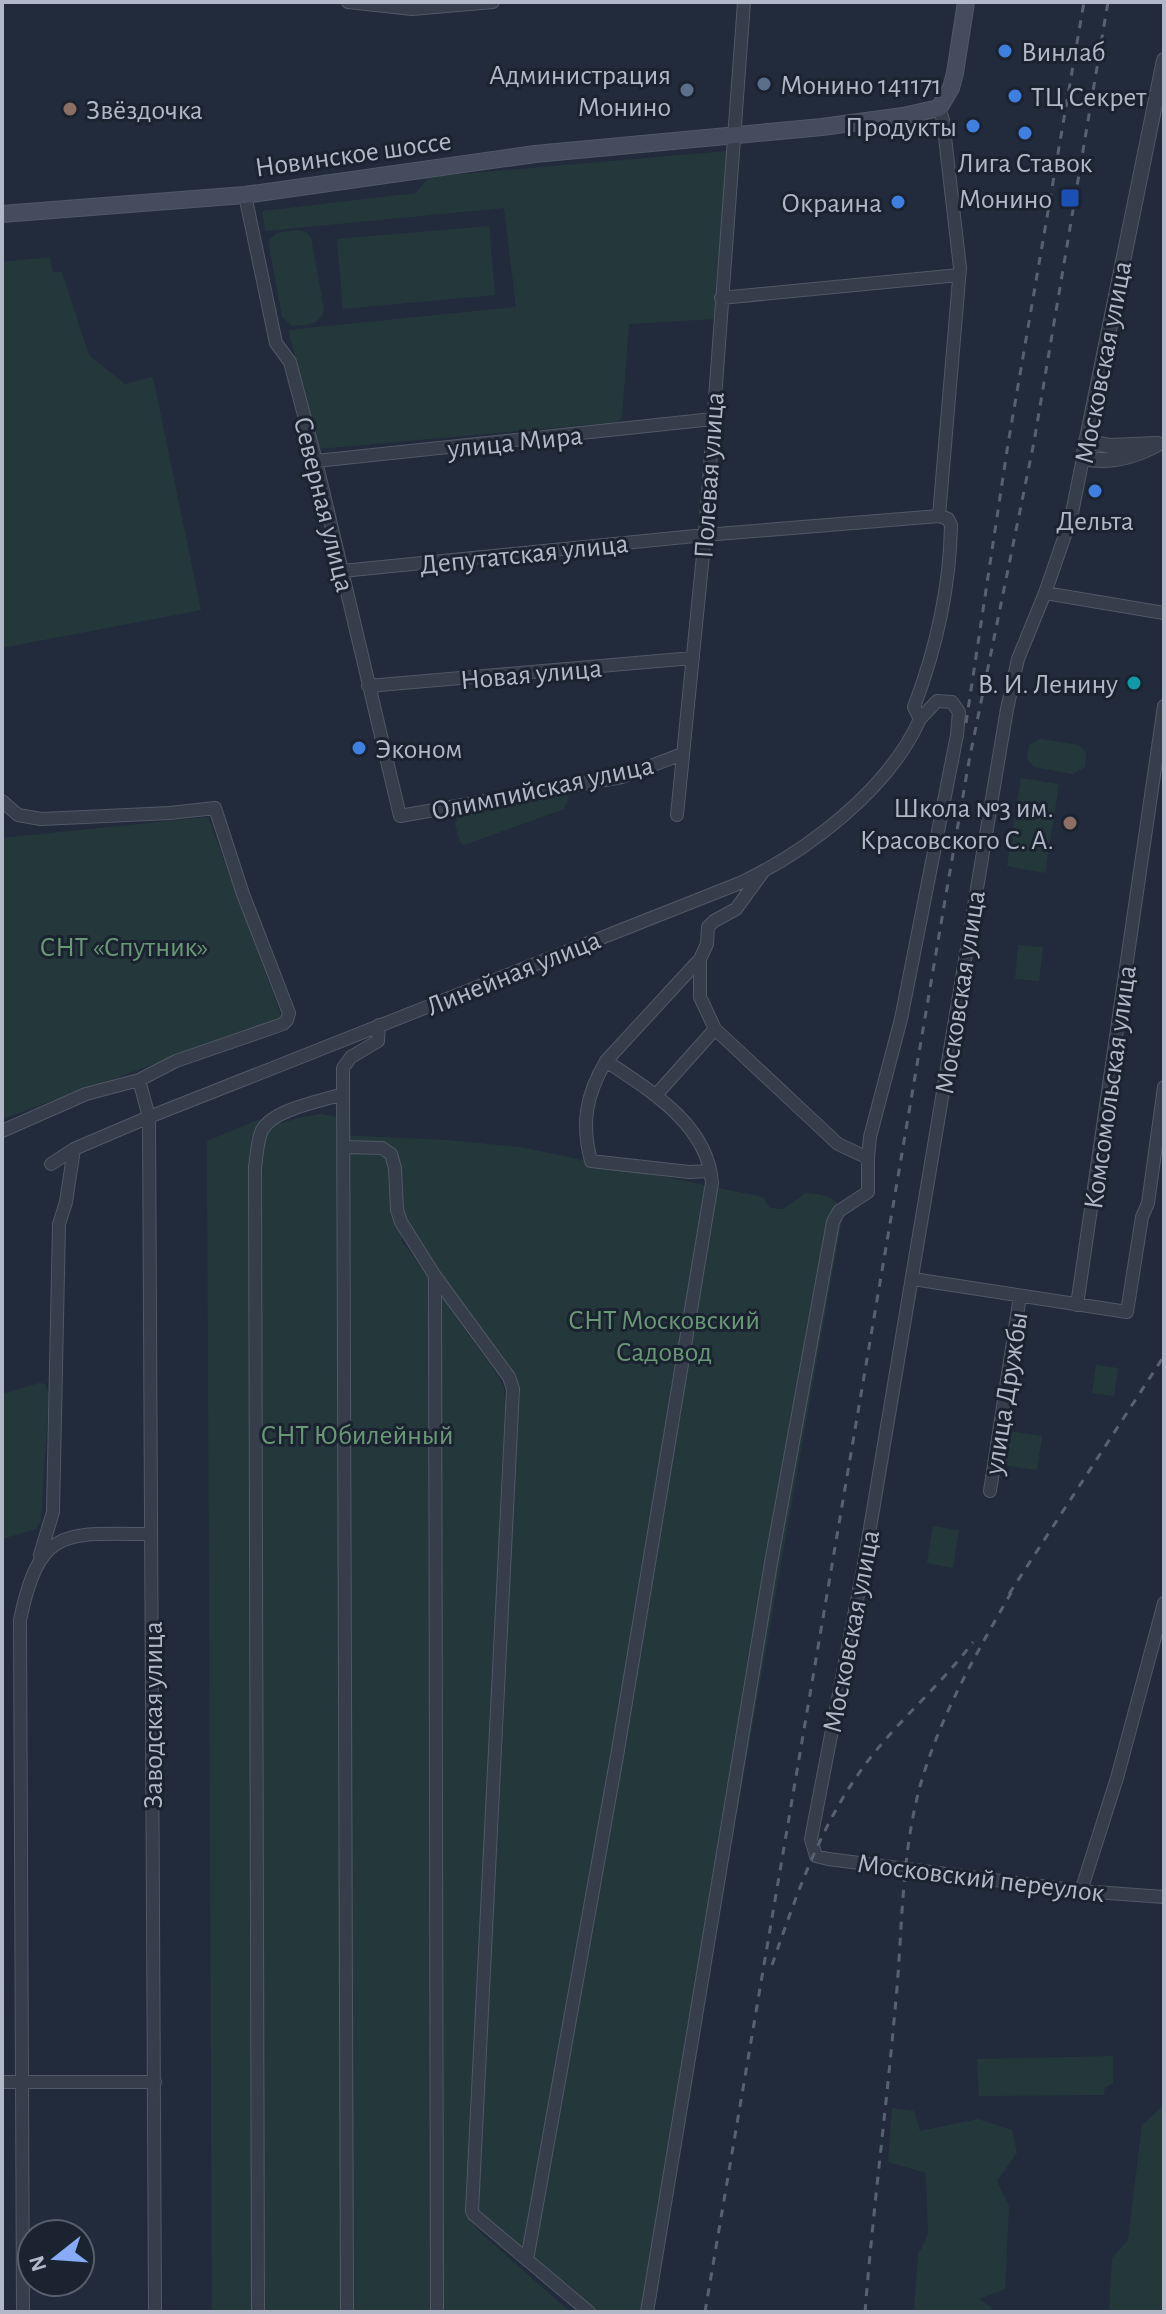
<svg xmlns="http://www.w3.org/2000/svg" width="1166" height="2314" font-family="'Alegreya Sans',sans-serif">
<rect width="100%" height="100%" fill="#222b3b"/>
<path fill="#24383c" d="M727 151 714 319 629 324 622 417 618 422 319 449 288 330 516 307 504 208 265 231 262 211 416 193 429 177Z
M489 226 495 295 343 309 337 239Z
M297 230 306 232 311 238 324 309C321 325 307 325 293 326L282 317 269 246 270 239 277 233Z
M50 257 53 272H62L89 355 125 384 153 377 201 610 2 648V262Z
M1040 739 1079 745 1086 753 1085 767 1073 774 1034 767 1027 759 1029 745Z
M1021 778 1059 784 1045 873 1007 866Z
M564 792 569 798 564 809 464 845 460 842 455 824 460 812Z
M208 817 282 1018 2 1119V838Z
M1018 945 1043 947 1039 981 1015 979Z
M321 1114 337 1117 339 1135 446 1140 520 1147 763 1197 770 1208 783 1209 806 1193C825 1195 835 1195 843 1213L695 2050 654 2312H598L477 2209 504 1718 517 1388 409 1224 401 1240 498 1376 504 1388 505 1406 467 2208 470 2221 480 2232 570 2312H212L207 1141 260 1119 271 1126 302 1117Z
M1096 1365 1118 1368 1114 1396 1092 1393Z
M39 1383 45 1384 49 1394 41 1520 36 1529 2 1539V1394Z
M1007 1431 1042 1436 1037 1470 1002 1465Z
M933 1526 959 1530 953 1568 927 1563Z
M1113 2056V2084L1105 2087 1104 2095 979 2096 977 2059Z
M1164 2105V2312H1109L1112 2258 1128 2240 1142 2125Z
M892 2108 914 2111 920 2131 978 2119 1012 2130 1017 2153 997 2181 1009 2206 1005 2289 979 2299 992 2308 989 2312H914L918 2255 928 2235 926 2173 888 2162Z"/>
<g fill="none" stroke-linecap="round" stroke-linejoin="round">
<defs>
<path id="minor" d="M348 2 412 9 493 2
M245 195 276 343 290 362 316 461 400 816 622 777 682 754
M721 298 959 275
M1083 458 1071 518 1045 593 1018 659 1007 709 864 1564 811 1839 816 1856 828 1859 1081 1891 1164 1897
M316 461 713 419
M939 516 960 268 943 120 939 108
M1045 593 1164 613
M368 686 693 658
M2 801 18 815 41 819 170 813 215 808 243 894 289 1013 287 1020 283 1024 176 1061 139 1080 86 1094 2 1131
M677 815 705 535 744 2
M700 959V997L715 1029 838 1144 868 1158
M139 1080 149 1117 155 2312
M656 1095 715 1029
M344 1147 382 1148 391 1154 395 1168 397 1210 401 1222 435 1276 509 1377 513 1389 472 2211 474 2215 589 2312
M51 1164 74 1149 149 1117 740 883C808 851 889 789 920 719L914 707C936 649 950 587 951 525L948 519 939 516 705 535 342 571
M709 1171 689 1172 591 1161C581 1123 586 1095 606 1061L700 959 707 944 708 927 714 921 736 909 763 872
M435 1276 437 2312
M913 1279 1127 1312 1142 1217 1148 1203 1164 1087
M1077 1305 1164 706
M990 1491 1020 1296
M40 1555 53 1512 59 1224 66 1202 74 1149
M1081 1891 1117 1778 1164 1603
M2 2082H155
M527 2260 617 1756 712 1183C708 1124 649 1090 606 1061
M23 2312 20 1620C40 1525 65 1534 151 1534
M258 2312 255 1167C257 1155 257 1141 262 1130 274 1109 322 1101 343 1094
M347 2312 343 1068 351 1057 378 1041 379 1025
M647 2312 771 1563 833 1222 839 1211 868 1192V1158L870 1137 901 1019 957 735 959 712 952 702 937 701 920 719"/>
<path id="tertiary" d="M1086 441 1110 446 1156 444
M1158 444C1134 457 1110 464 1083 458L1164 60"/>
<path id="secondary" d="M2 214 245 195 535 154 822 127 903 116 939 108 951 88 955 73 966 2"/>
</defs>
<use href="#minor" stroke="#515866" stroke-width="14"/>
<use href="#tertiary" stroke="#515866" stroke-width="16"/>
<use href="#secondary" stroke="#515866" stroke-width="18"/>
<use href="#minor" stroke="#363d4b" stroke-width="12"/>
<use href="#tertiary" stroke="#363d4b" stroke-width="14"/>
<use href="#secondary" stroke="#444c5e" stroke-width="16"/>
<path stroke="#586172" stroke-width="3" stroke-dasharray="8 8" stroke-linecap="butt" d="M966 723 1008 444 1084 2
M1009 1594 1164 1356
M772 1965C795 1899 817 1834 857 1776 890 1727 938 1689 973 1642
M705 2312 944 906 969 761 1034 442 1108 2
M865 2312C873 2211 886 2111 895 2010 903 1933 900 1851 923 1776 944 1708 980 1647 1015 1586"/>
</g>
<g fill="#3f7fe0" stroke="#1b2330" stroke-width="3">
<circle cx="1005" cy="51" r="8"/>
<circle cx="1015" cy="96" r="8"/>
<circle cx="973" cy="126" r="8"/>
<circle cx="1025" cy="133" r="8"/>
<circle cx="898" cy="202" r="8"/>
<circle cx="1095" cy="491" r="8"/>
<circle cx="359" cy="748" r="8"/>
</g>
<g fill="#5c6f8a" stroke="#1b2330" stroke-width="3">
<circle cx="764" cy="84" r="8"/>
<circle cx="687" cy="90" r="8"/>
</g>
<g fill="#8d6e63" stroke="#1b2330" stroke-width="3">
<circle cx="70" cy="109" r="8"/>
<circle cx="1070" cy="823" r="8"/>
</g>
<rect fill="#1a4fb4" stroke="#1b2330" stroke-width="3" x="1060" y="188" width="20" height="20" rx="4"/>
<circle fill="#0f9aa8" stroke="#1b2330" stroke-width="3" cx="1134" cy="683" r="8"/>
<g text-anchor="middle" stroke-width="6" stroke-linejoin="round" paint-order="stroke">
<g font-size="28" fill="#b1b8c7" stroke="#1b2330" text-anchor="end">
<text x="1021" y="61" text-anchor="start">Винлаб</text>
<text x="671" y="84">Администрация<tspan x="671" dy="32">Монино</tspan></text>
<text x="780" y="94" text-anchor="start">Монино 141171</text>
<text x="1031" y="106" text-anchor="start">ТЦ Секрет</text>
<text x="86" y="119" text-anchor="start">Звёздочка</text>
<text x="957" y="136">Продукты</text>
<text x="1025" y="172" text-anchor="middle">Лига Ставок</text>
<text x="1052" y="208">Монино</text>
<text x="882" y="212">Окраина</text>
<text x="1095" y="530" text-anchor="middle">Дельта</text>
<text x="1118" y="693">В. И. Ленину</text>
<text x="375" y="758" text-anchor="start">Эконом</text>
<text x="1054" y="817">Школа №3 им.<tspan x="1054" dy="32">Красовского С. А.</tspan></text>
</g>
<g font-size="28" fill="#b1b8c7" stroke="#1b2330">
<text transform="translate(353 153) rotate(-8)" y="10">Новинское шоссе</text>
<text transform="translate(1102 362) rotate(-79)" y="10">Московская улица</text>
<text transform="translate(515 441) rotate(-6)" y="10">улица Мира</text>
<text transform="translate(708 475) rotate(-86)" y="10">Полевая улица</text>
<text transform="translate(325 504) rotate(76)" y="10">Северная улица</text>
<text transform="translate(524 553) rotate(-6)" y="10">Депутатская улица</text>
<text transform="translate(531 673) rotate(-5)" y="10">Новая улица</text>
<text transform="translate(542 787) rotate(-12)" y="10">Олимпийская улица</text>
<text transform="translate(513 972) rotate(-22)" y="10">Линейная улица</text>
<text transform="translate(959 992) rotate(-81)" y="10">Московская улица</text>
<text transform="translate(1109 1087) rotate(-82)" y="10">Комсомольская улица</text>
<text transform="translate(1005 1393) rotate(-81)" y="10">улица Дружбы</text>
<text transform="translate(850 1631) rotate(-79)" y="10">Московская улица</text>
<text transform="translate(152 1715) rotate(-90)" y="10">Заводская улица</text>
<text transform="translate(981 1877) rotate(7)" y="10">Московский переулок</text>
</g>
<g font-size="28" fill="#699876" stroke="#1b2330">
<text x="124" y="956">СНТ «Спутник»</text>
<text x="664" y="1329">СНТ Московский<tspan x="664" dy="32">Садовод</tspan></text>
<text x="357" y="1444">СНТ Юбилейный</text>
</g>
</g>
<rect width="1166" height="2314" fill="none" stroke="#b1b8c7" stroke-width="8"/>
<g transform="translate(56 2258) rotate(253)"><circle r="38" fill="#1b2330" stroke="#575f6c" stroke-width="2"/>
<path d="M0-6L14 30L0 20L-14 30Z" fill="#87abf6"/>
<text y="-12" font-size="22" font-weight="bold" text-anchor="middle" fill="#b1b8c7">N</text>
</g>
</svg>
